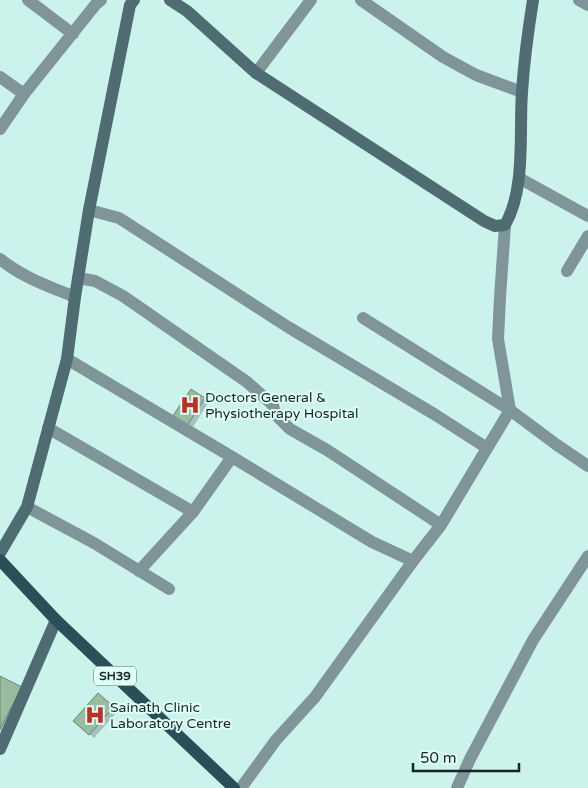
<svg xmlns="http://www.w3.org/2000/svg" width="588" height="788" font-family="'Varela Round',sans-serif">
<rect width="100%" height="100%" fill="#cbf3eb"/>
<path fill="#0003" d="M204 399 208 403 191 430 178 421Z
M0 678 27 695 7 734 0 731Z
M113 708 117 712 94 738 79 726Z"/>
<path fill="#99bb9f" stroke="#6d8672" d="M191 389 205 398 187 426 172 417Z
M0 676 22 687 0 729Z
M98 693 114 707 89 735 73 721Z"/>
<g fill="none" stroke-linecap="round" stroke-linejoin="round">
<path stroke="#809599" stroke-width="12" d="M28 0 73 34
M361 0 443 57 476 75 522 92
M579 0 588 5
M256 73 311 0
M0 77 24 94
M0 129 24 94 96 4 101 0
M519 178 588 216
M89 210 119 218 288 327 434 414 487 448
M0 259C22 277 48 286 75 297
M567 271 588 236
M78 278 95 281 123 296 247 382 273 405 275 414 290 429 327 450 441 525
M363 318 510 410 557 445 588 466
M67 359 232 457 372 542 413 561
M48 428 193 512
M27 507 94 543 169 589
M139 571 193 512 232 457
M241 788 276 740 315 697 413 561 441 525 510 410 498 339 500 297 505 225
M457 788 470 759 533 640 588 556"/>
<path stroke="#4e6c72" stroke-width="12" d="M170 0 187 11 256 73 484 221 495 226 505 225C526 189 519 133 522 92 524 61 528 31 533 0
M0 553 27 507 67 359 75 297 89 210 130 5 134 0
M0 749 56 620"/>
<path stroke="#295057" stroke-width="12" d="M0 560 56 620 234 788"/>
</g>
<defs>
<symbol id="hospital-bare" viewBox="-9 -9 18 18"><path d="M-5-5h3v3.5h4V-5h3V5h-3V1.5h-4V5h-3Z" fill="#be3025" stroke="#dffff8" stroke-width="2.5" paint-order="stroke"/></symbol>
</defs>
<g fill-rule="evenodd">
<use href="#hospital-bare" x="176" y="391" width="28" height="28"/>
<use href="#hospital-bare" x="81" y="701" width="28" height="28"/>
</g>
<g text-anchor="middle" stroke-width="4" stroke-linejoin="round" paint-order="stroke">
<rect fill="#dffff8" stroke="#536864" stroke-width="1" x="94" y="666.5" width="42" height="19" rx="4"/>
<g font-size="12" font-weight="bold" fill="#172724">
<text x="115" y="680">SH39</text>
</g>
<g font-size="14" fill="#172724" stroke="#dffff8" text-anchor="start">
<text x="205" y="402">Doctors General &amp;<tspan x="205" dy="16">Physiotherapy Hospital</tspan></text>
<text x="110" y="712">Sainath Clinic<tspan x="110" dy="16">Laboratory Centre</tspan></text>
</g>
</g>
<path d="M413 763v8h106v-8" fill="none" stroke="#172724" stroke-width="2.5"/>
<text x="420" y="763" font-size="15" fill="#172724" stroke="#dffff8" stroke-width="4" paint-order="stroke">50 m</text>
</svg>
